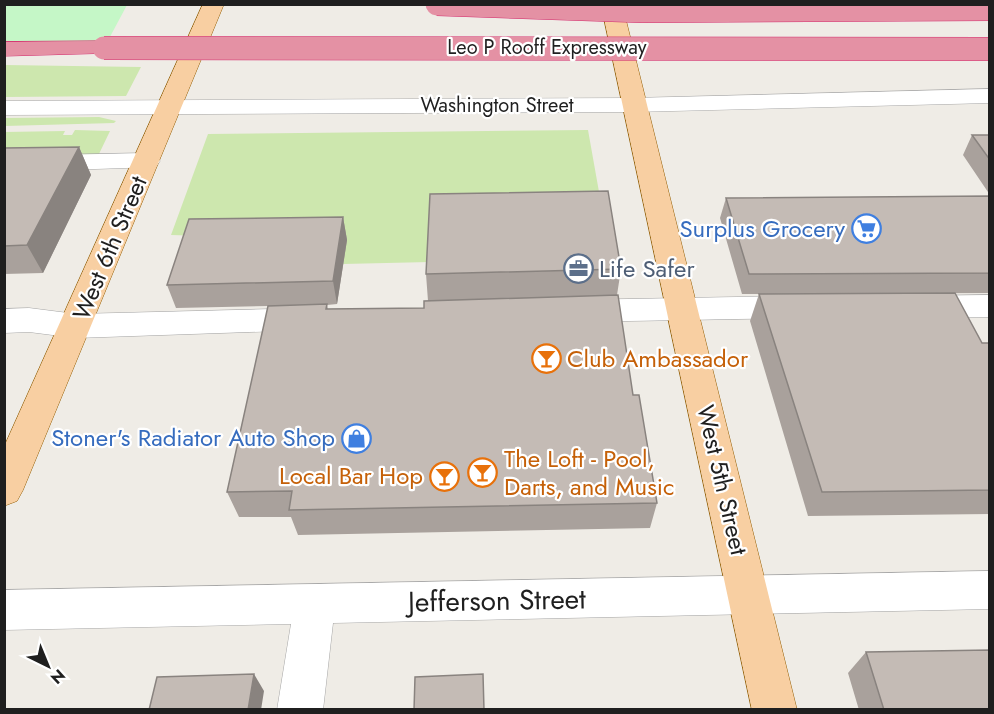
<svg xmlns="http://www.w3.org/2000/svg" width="994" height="714" font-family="Jost,sans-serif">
<rect width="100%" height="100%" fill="#efece6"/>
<path fill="#cde7ae" d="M5 65 141 67 126 96 5 97Z
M99 117 116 121 114 123 5 126V118Z
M75 130 110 131 98 156 5 157 4 132 65 131 63 135H72Z
M588 130 604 220 430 262 343 264 346 240 171 235 208 134Z"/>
<path fill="#c5f7c7" d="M4 5H127L104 48 5 49Z"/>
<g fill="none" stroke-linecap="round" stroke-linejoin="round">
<defs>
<path id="minor" d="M990 89V103L632 112 4 115V101L632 98Z
M147 153 156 155 160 161 156 167 4 172V156Z
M990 295V317L916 318 905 315 900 307 905 299 916 296Z
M799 296 810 299 815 307 810 315 799 318 574 322 563 319 558 311 563 303 574 300Z
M29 308 76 314 310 308 321 311 326 319 321 327 310 330 76 338 29 332 4 333V309Z
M990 571V609L333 623 323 710H277L291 624 4 630V590Z"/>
<path id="major" d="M203 4H224L23 490 17 501 4 506V447Z
M601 4H622L797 710H752Z"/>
<path id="highway" d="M104 41 112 43 115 48 112 53 4 56V42Z"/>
</defs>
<use href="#minor" stroke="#a6a6a6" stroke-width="1"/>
<use href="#major" stroke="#945f06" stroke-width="1"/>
<use href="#highway" stroke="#d42c6d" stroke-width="1"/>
<use href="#minor" fill="#fff" fill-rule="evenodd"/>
<use href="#major" fill="#f8cfa2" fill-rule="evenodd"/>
<use href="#highway" fill="#e491a4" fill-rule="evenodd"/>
<defs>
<path id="highway-bridge" d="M437 4 642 11 990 9
M104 48 990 49"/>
</defs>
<use href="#highway-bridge" stroke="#d42c6d" stroke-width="24" stroke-linecap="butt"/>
<use href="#highway-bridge" stroke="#e491a4" stroke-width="23"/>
</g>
<path fill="#a9a19c" d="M972 135H990V195L963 155Z
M79 147 91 175 43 273 4 274V148Z
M990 196V293L742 294 720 218 726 198Z
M343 217 347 240 337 304 327 305 328 309 424 308 428 301 426 274 621 269 617 295 633 395 657 503 650 528 298 535 291 517H239L227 492 268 306 176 308 167 285Z
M759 294 982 343H990V514L808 516 750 321Z
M866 652 990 710H859L848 673Z"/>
<path fill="#89837f" d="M79 147 91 175 43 273 27 245Z
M343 217 347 240 337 304 333 281Z
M254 674 264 691 261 710H248Z"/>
<path fill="#c4bbb5" stroke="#89837f" stroke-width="1.5" d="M972 135H990V160Z
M79 147 27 245 4 246V148Z
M608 191 621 269 426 274 430 194Z
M990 196V273L749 274 726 198Z
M343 217 333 281 167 285 189 219Z
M955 293 982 343H990V490L822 492 759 294Z
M618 295 633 395H639L657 503 289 510 292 491 227 492 268 306 327 304 326 309 424 308V301Z
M990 650V710H884L866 652Z
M254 674 248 710H149L157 677Z
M483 674 484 710H414L415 677Z"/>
<defs>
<symbol id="supermarket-ring" viewBox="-11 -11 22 22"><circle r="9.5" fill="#fff" stroke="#3f7fe0" stroke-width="1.5"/><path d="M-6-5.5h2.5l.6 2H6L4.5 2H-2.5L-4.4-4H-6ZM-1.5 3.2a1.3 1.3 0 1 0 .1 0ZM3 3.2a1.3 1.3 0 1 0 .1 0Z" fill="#3f7fe0"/></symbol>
<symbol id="office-ring" viewBox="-11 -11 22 22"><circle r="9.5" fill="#fff" stroke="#5c6f8a" stroke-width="1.5"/><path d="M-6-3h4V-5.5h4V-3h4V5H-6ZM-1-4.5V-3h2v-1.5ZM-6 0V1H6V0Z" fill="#5c6f8a"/></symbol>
<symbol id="bar-ring" viewBox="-11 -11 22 22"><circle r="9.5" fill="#fff" stroke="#e8710a" stroke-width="1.5"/><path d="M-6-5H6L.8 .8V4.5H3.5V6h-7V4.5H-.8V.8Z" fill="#e8710a"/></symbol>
<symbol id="shop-ring" viewBox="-11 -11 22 22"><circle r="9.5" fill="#fff" stroke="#3f7fe0" stroke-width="1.5"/><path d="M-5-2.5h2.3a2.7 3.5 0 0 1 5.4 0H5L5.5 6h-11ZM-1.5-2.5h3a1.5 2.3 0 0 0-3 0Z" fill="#3f7fe0"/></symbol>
</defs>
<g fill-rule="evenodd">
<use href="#supermarket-ring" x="850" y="212" width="33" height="33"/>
<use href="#office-ring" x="562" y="252" width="33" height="33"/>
<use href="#bar-ring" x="530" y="342" width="33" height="33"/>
<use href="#shop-ring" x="340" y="422" width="33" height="33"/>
<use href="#bar-ring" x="466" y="456" width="33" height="33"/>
<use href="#bar-ring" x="428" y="460" width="33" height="33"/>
</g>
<g text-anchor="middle" stroke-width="4.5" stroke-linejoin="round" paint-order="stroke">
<g font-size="20" fill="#1f1f1f" stroke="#fff">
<text x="547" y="54">Leo P Rooff Expressway</text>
<text x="497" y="112">Washington Street</text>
</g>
<g font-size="24" fill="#366cbe" stroke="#fff" text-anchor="end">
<text x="845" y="237">Surplus Grocery</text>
<text x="335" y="446">Stoner's Radiator Auto Shop</text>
</g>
<g font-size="24" fill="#1f1f1f" stroke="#fff">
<text transform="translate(110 248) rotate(-67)" y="8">West 6th Street</text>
<text transform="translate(722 480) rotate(77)" y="8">West 5th Street</text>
</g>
<g font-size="24" fill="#4e5e75" stroke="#fff" text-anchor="start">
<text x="599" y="277">Life Safer</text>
</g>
<g font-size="24" fill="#c56008" stroke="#fff" text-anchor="start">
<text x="567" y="367">Club Ambassador</text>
<text x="504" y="467">The Loft - Pool,<tspan x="504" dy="28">Darts, and Music</tspan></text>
<text x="423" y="484" text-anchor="end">Local Bar Hop</text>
</g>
<g font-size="28" fill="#1f1f1f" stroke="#fff">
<text transform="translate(497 600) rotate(-1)" y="10">Jefferson Street</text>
</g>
</g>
<rect width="994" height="714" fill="none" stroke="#1f1f1f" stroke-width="12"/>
<g transform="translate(48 666) rotate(137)" stroke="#ffffff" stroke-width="4.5" paint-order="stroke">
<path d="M0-4.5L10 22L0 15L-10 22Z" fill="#1f1f1f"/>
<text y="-9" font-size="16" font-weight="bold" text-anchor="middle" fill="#1f1f1f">N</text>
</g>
</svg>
